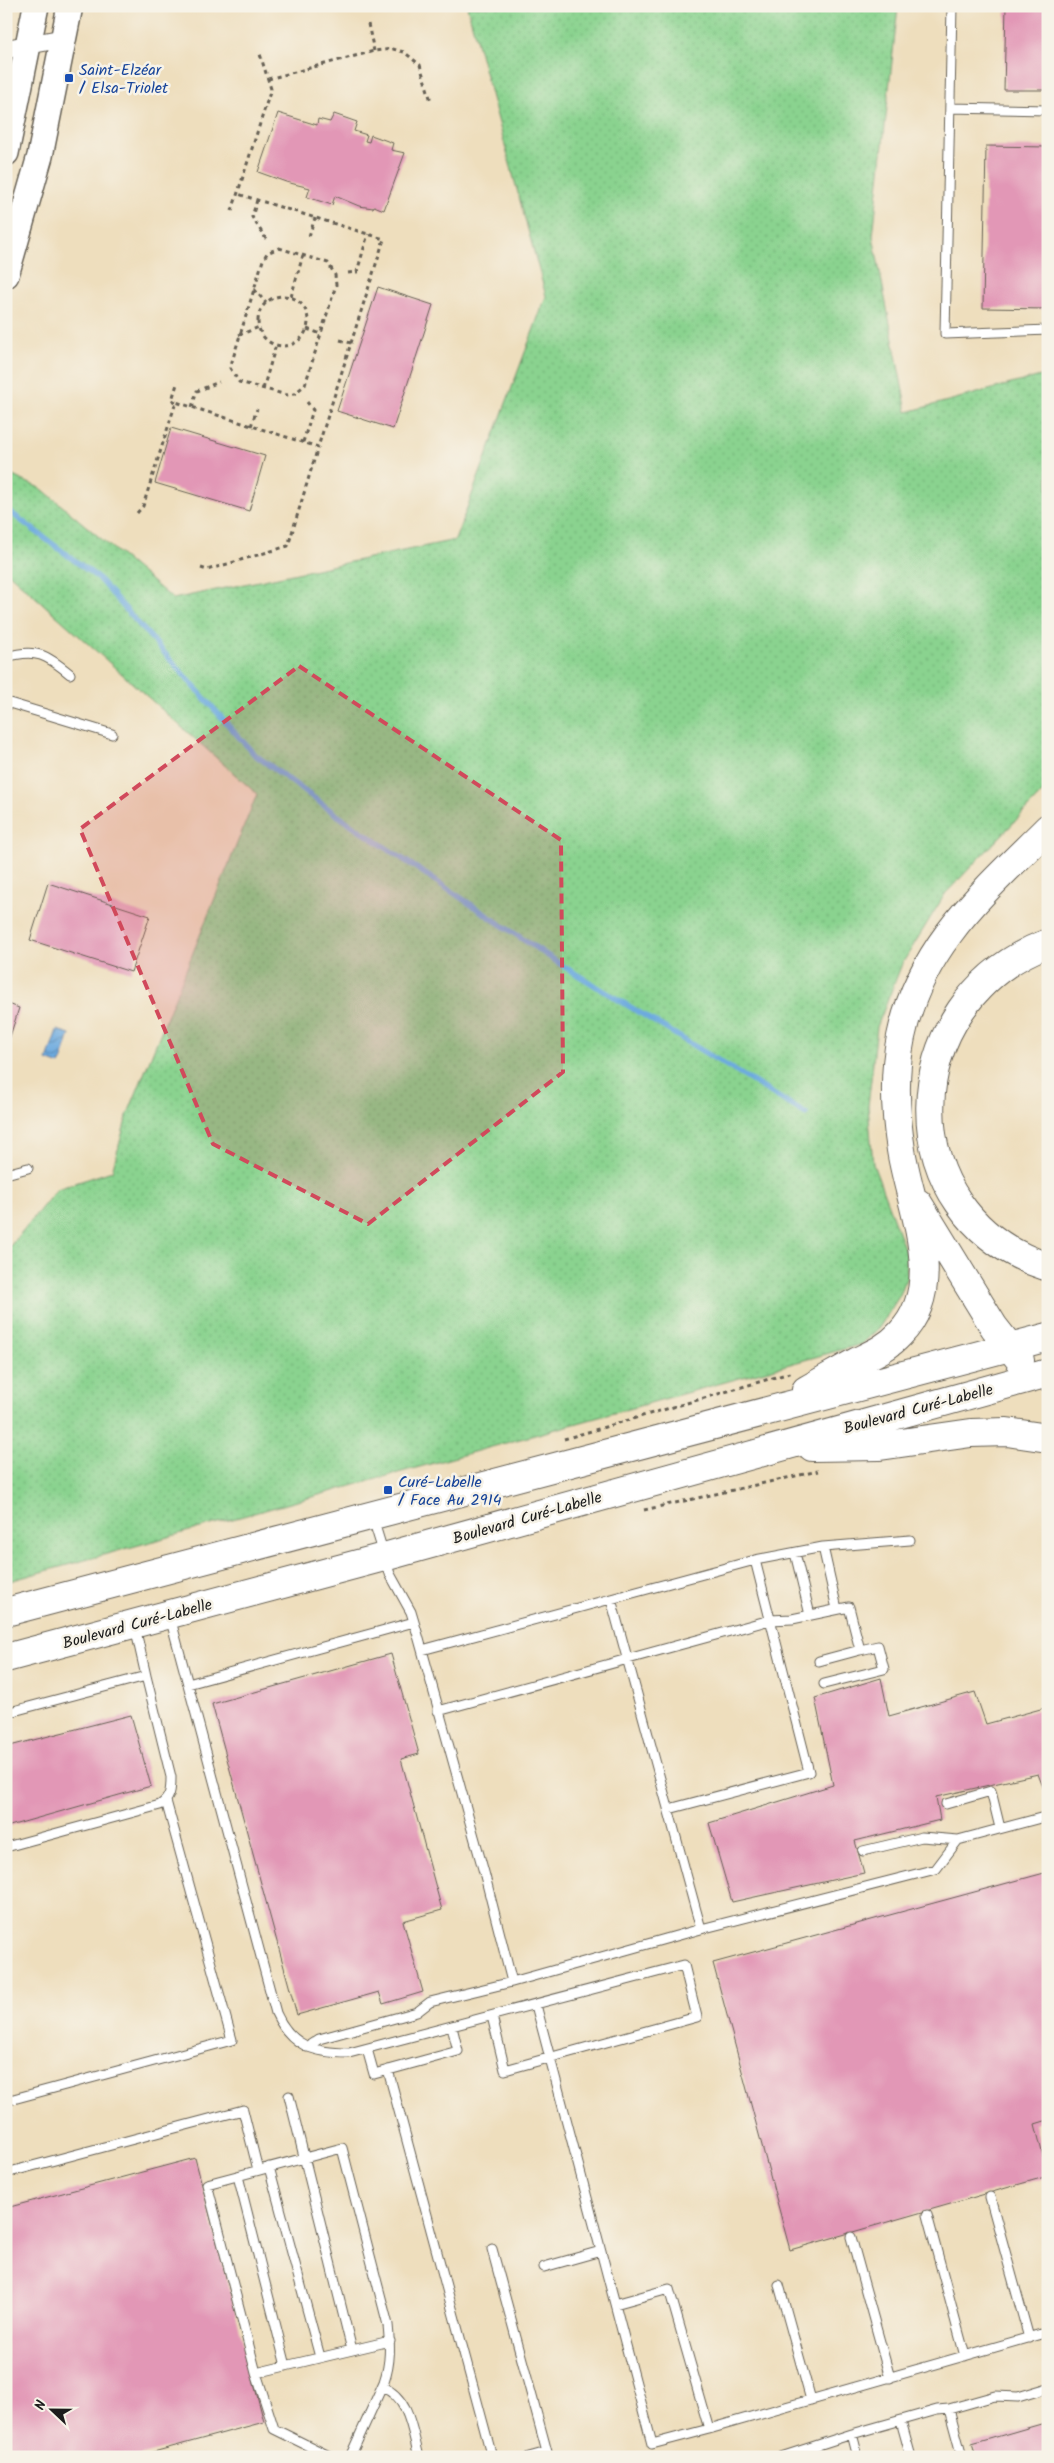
<svg xmlns="http://www.w3.org/2000/svg" width="1054" height="2463" font-family="Kalam,sans-serif">
<defs>
<pattern id="grass-dots" width="8" height="8" patternUnits="userSpaceOnUse" patternTransform="scale(1.25)"><rect width="8" height="8" fill="#8ad38f"/><path d="M2 2h.1M6 6h.1" fill="none" stroke="#76b57b" stroke-width="1.8" stroke-linecap="round"/></pattern>
<pattern id="water-waves" width="16" height="10" patternUnits="userSpaceOnUse" patternTransform="scale(1.25)"><rect width="16" height="10" fill="#6daadf"/><path d="M0 5q4-4 8 0t8 0" fill="none" stroke="#598ab4"/></pattern>
</defs>
<rect width="100%" height="100%" fill="#f7f3e8"/>
<filter id="ink" filterUnits="userSpaceOnUse"><feTurbulence type="fractalNoise" baseFrequency=".02" numOctaves="2"/><feDisplacementMap in="SourceGraphic" scale="10" xChannelSelector="R" yChannelSelector="G"/><feConvolveMatrix kernelMatrix="1 2 1 2 8 2 1 2 1" color-interpolation-filters="sRGB"/></filter>
<filter id="wash" filterUnits="userSpaceOnUse"><feTurbulence type="fractalNoise" baseFrequency=".0096" numOctaves="4" result="noise"/><feDisplacementMap in="SourceGraphic" scale="20" xChannelSelector="R" yChannelSelector="G"/><feGaussianBlur stdDeviation="1.12" result="paint"/><feColorMatrix in="noise" values="0 0 0 0 0 0 0 0 0 0 0 0 0 0 0 0 0 1.4 0 .05"/><feComposite in="paint" operator="in"/></filter>
<g filter="url(#wash)">
<rect width="100%" height="100%" fill="#eedebd"/>
<path fill="url(#grass-dots)" stroke="#537856" d="M467 6H898L873 236 907 412 1048 374V787L945 894 902 964 877 1027 868 1106 873 1164 906 1253 907 1276 900 1295 879 1328 862 1344 6 1582V1251L57 1189 112 1171 127 1116 257 794 6 571V473L42 489 173 599 455 540 546 296Z"/>
<path fill="url(#water-waves)" stroke="#44637e" d="M57 1030 70 1034 60 1065 47 1060Z"/>
<g fill="none" stroke-linecap="round" stroke-linejoin="round">
<path stroke="#6daadf" stroke-width="5.5" d="M6 509 98 578 254 754 337 815 563 966 806 1114"/>
</g>
<g id="blocks">
<path fill="#e297b6" d="M1006 6H1048V90H1004Z
M278 113 317 125 318 119 330 122 334 114 357 122 354 131 367 135 365 141 369 142 371 135 393 143 391 150 405 153 384 210 374 206 373 208 359 206 335 196 332 205 307 197 310 188 286 182 258 172Z
M986 146 1048 147V309L983 308Z
M378 287 433 305 393 429 337 411Z
M171 428 265 456 249 511 155 483Z
M48 883 150 916 131 972 30 940Z
M6 1003 19 1008 7 1046H6Z
M391 1654 419 1754 401 1759 442 1910 403 1921 423 1992 383 2004 379 1992 297 2015 212 1704Z
M881 1678 889 1716 975 1692 986 1724 1048 1707V1800L1038 1774 936 1797 940 1820 855 1841 864 1873 732 1902 709 1823 833 1785 815 1698Z
M131 1715 151 1786 6 1827V1747Z
M1048 1872V2120L1035 2124 1048 2176 790 2250 713 1963Z
M195 2158 264 2422 135 2457H6V2208Z
M1048 2422V2457H976L972 2444Z"/>
</g>
</g>
<g filter="url(#ink)">
<use href="#blocks" fill-opacity="0" stroke="#666054" stroke-width="1"/>
<g fill="none" stroke-linecap="round" stroke-linejoin="round">
<defs>
<path id="lane" d="M952 6 945 334 1048 330
M950 108 1048 110
M6 657C36 648 47 655 70 674
M6 702 112 734
M6 1174 28 1168
M823 1547 910 1540
M795 1553 810 1615
M755 1560 823 1547 837 1609
M170 1617 276 2013C291 2046 314 2053 349 2053L684 1965 697 2017 505 2070 492 2016
M422 1650 755 1560 809 1772 669 1809
M188 1684 414 1622
M824 1684 884 1669 878 1646 860 1650
M438 1711 770 1620 792 1619 849 1607 860 1650 819 1661
M6 1713 146 1676 135 1627
M946 1804 991 1791 1000 1828
M6 1847 160 1805C171 1798 171 1789 171 1777L146 1676
M863 1851 922 1837 958 1840
M701 1929 936 1869 958 1840 1048 1816
M512 1982 701 1929 611 1599
M536 2005 652 2444 709 2429
M307 2047 319 2039 417 2012 430 2002 512 1982 485 1876 417 1632 411 1612 390 1574 373 1519
M367 2049 374 2074 458 2051 452 2027
M388 2070 492 2457
M289 2096 352 2350
M6 2101 232 2040 166 1801
M269 2167 320 2357
M6 2173 243 2110 258 2170
M238 2176 286 2366
M990 2197 1029 2338
M927 2215 965 2356
M851 2237 890 2378
M492 2249 547 2452 529 2457
M544 2267 601 2251
M779 2285 811 2400
M615 2304 669 2289 709 2429 1048 2332
M256 2373 274 2429 331 2457
M382 2387C410 2398 412 2431 419 2457
M901 2421 911 2457
M852 2434 858 2457
M350 2457 384 2382C391 2362 390 2345 388 2325L342 2148 207 2184 256 2373 390 2341
M781 2457 852 2434 937 2410 949 2409
M962 2457 949 2409 995 2396 1018 2397 1048 2388"/>
<path id="street" d="M6 49 65 38"/>
<path id="secondary" d="M6 153 36 6
M6 275 40 156 70 6"/>
<path id="primary" d="M1048 943C894 1000 888 1216 1048 1267
M918 1203 994 1327 1020 1360
M806 1390C823 1381 839 1371 856 1362 872 1354 887 1348 900 1334 948 1285 910 1207 901 1150 895 1112 893 1075 901 1037 920 945 985 891 1048 828
M812 1447 880 1446 971 1433 1007 1432 1048 1438
M6 1612 1048 1337
M6 1658 384 1557 1048 1373"/>
</defs>
<use href="#lane" stroke="#666054" stroke-width="11"/>
<use href="#street" stroke="#666054" stroke-width="20"/>
<use href="#secondary" stroke="#666054" stroke-width="28"/>
<use href="#primary" stroke="#666054" stroke-width="30"/>
<path stroke="#666054" stroke-width="3" stroke-dasharray="4 4" stroke-linecap="butt" d="M368 24 374 51
M268 79 374 51 393 49 404 52 420 65 431 101
M257 200 252 217 266 239
M232 211 271 89 259 51
M309 236 315 218
M279 248 328 263 335 275 336 285 305 385 294 394 287 395 239 382 230 368 263 260 267 253Z
M348 273 357 272 368 234
M254 289 266 303
M258 321a25 25 0 1 1 50 0a25 25 0 1 1-50 0Z
M291 297 303 255
M307 329 321 334
M239 335 259 327
M340 340 351 343
M263 389 276 345
M176 402 172 400 177 384
M192 407 197 391 219 382
M251 426 257 409
M303 442 313 410 307 402
M137 513 143 506 176 402 318 447 384 239 238 194
M201 568 207 570 288 546 318 447
M564 1439 793 1372
M644 1510 818 1471"/>
<use href="#lane" stroke="#fff" stroke-width="9"/>
<use href="#street" stroke="#fff" stroke-width="18"/>
<use href="#secondary" stroke="#fff" stroke-width="25"/>
<use href="#primary" stroke="#fff" stroke-width="28"/>
</g>
</g>
<path fill="#d1495b" fill-opacity="0.2" stroke="#d1495b" stroke-width="4" stroke-dasharray="10 6" stroke-linejoin="round" d="M299 666 561 840 563 1072 368 1224 213 1144 80 829Z"/>
<g fill="#1a4fb4" stroke="#f7f3e8" stroke-width="2">
<rect x="64" y="73" width="10" height="10" rx="2.5"/>
<rect x="383" y="1485" width="10" height="10" rx="2.5"/>
</g>
<g text-anchor="middle" stroke-width="5" stroke-linejoin="round" paint-order="stroke">
<g font-size="16" fill="#164399" stroke="#f7f3e8" text-anchor="start">
<text x="79" y="75">Saint-Elzéar<tspan x="79" dy="18">/ Elsa-Triolet</tspan></text>
<text x="398" y="1487">Curé-Labelle<tspan x="398" dy="18">/ Face Au 2914</tspan></text>
</g>
<g font-size="16" fill="#1c1c1c" stroke="#f7f3e8">
<text transform="translate(918 1408) rotate(-15)" y="6">Boulevard Curé-Labelle</text>
<text transform="translate(527 1517) rotate(-16)" y="6">Boulevard Curé-Labelle</text>
<text transform="translate(137 1623) rotate(-15)" y="6">Boulevard Curé-Labelle</text>
</g>
</g>
<rect width="1054" height="2463" fill="none" stroke="#f7f3e8" stroke-width="25"/>
<g transform="translate(52 2410) rotate(292)" stroke="#f7f3e8" stroke-width="4" paint-order="stroke">
<path d="M0-4L9 19L0 12L-9 19Z" fill="#1c1c1c"/>
<text y="-8" font-size="14" font-weight="bold" text-anchor="middle" fill="#1c1c1c">N</text>
</g>
</svg>
